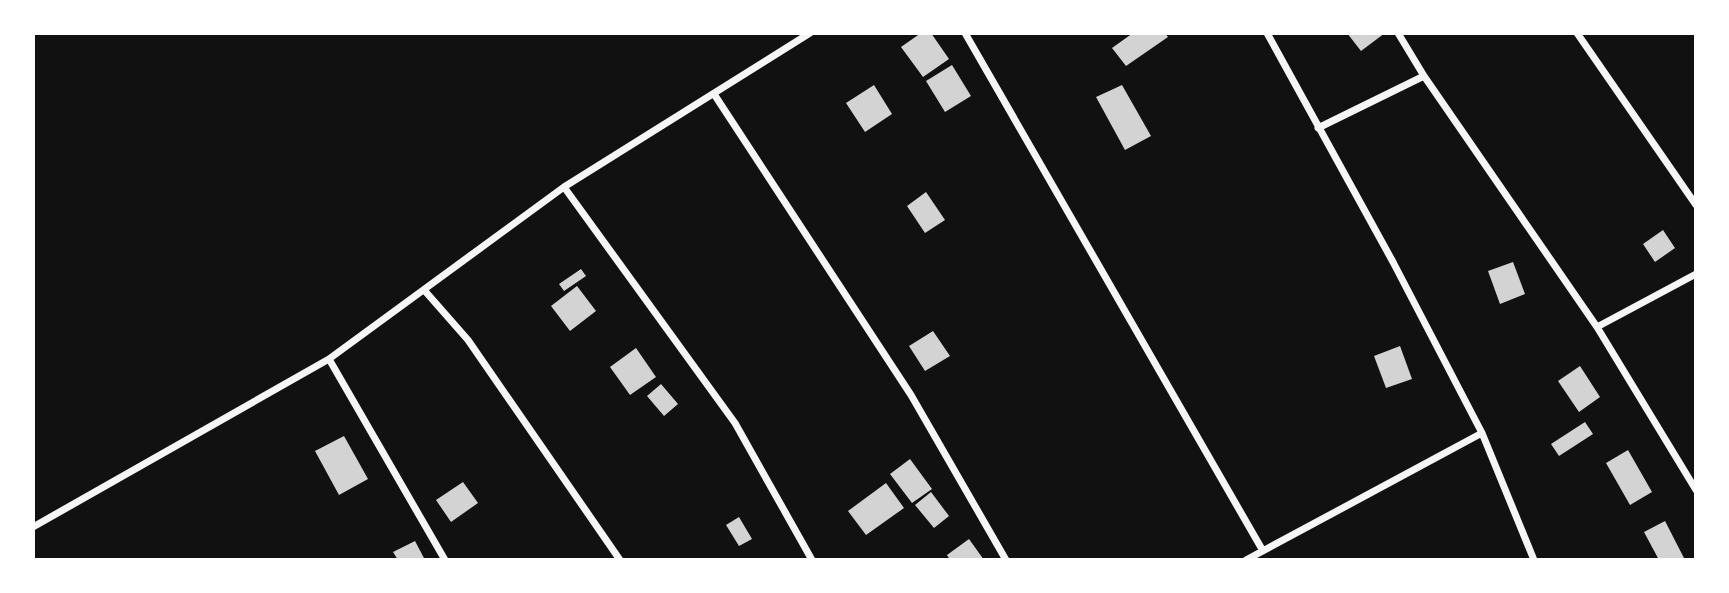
<svg xmlns="http://www.w3.org/2000/svg" width="1729" height="593" font-family="'Nunito Sans',sans-serif">
<rect width="100%" height="100%" fill="#111"/>
<path fill="#d3d3d3" d="M921 33H931L949 59 923 77 901 47Z
M1133 33H1165L1168 37 1126 66 1112 48Z
M1347 33H1385L1361 51Z
M952 65 971 96 945 112 926 81Z
M874 85 892 114 865 132 846 103Z
M1122 85 1151 136 1125 150 1096 97Z
M926 192 945 220 925 233 907 206Z
M1663 230 1675 248 1655 262 1643 244Z
M1513 262 1525 294 1500 304 1488 271Z
M581 269 586 276 564 291 559 284Z
M577 286 596 311 570 331 551 306Z
M933 331 950 356 925 371 909 346Z
M1400 346 1412 379 1386 388 1374 356Z
M636 348 656 377 630 395 610 367Z
M1580 366 1600 397 1579 412 1558 381Z
M661 384 678 404 664 416 647 396Z
M1585 422 1593 434 1559 456 1551 444Z
M344 436 368 479 339 495 315 451Z
M1628 450 1652 492 1630 505 1606 463Z
M910 459 932 489 912 503 890 474Z
M463 482 478 503 451 522 436 500Z
M886 483 904 508 866 535 848 511Z
M931 492 949 516 934 528 915 505Z
M739 517 752 539 739 546 726 525Z
M1665 521 1685 560H1659L1644 532Z
M969 539 984 560H950L947 555Z
M415 541 425 560H398L393 552Z"/>
<g fill="none" stroke-linecap="round" stroke-linejoin="round">
<path stroke="#f5f5f5" stroke-width="7" d="M965 33 1263 551
M1267 33 1393 262 1482 433 1534 560
M1398 33 1424 76 1597 327 1696 490
M1577 33 1696 205
M714 94 911 395 1006 560
M1318 128 1424 76
M564 187 735 423 812 560
M425 291 468 340 620 560
M1597 327 1696 274
M329 359 445 560
M33 527 329 359 564 187 810 33
M1246 560 1482 433"/>
</g>
<rect width="1729" height="593" fill="none" stroke="#ffffff" stroke-width="70"/>
</svg>
